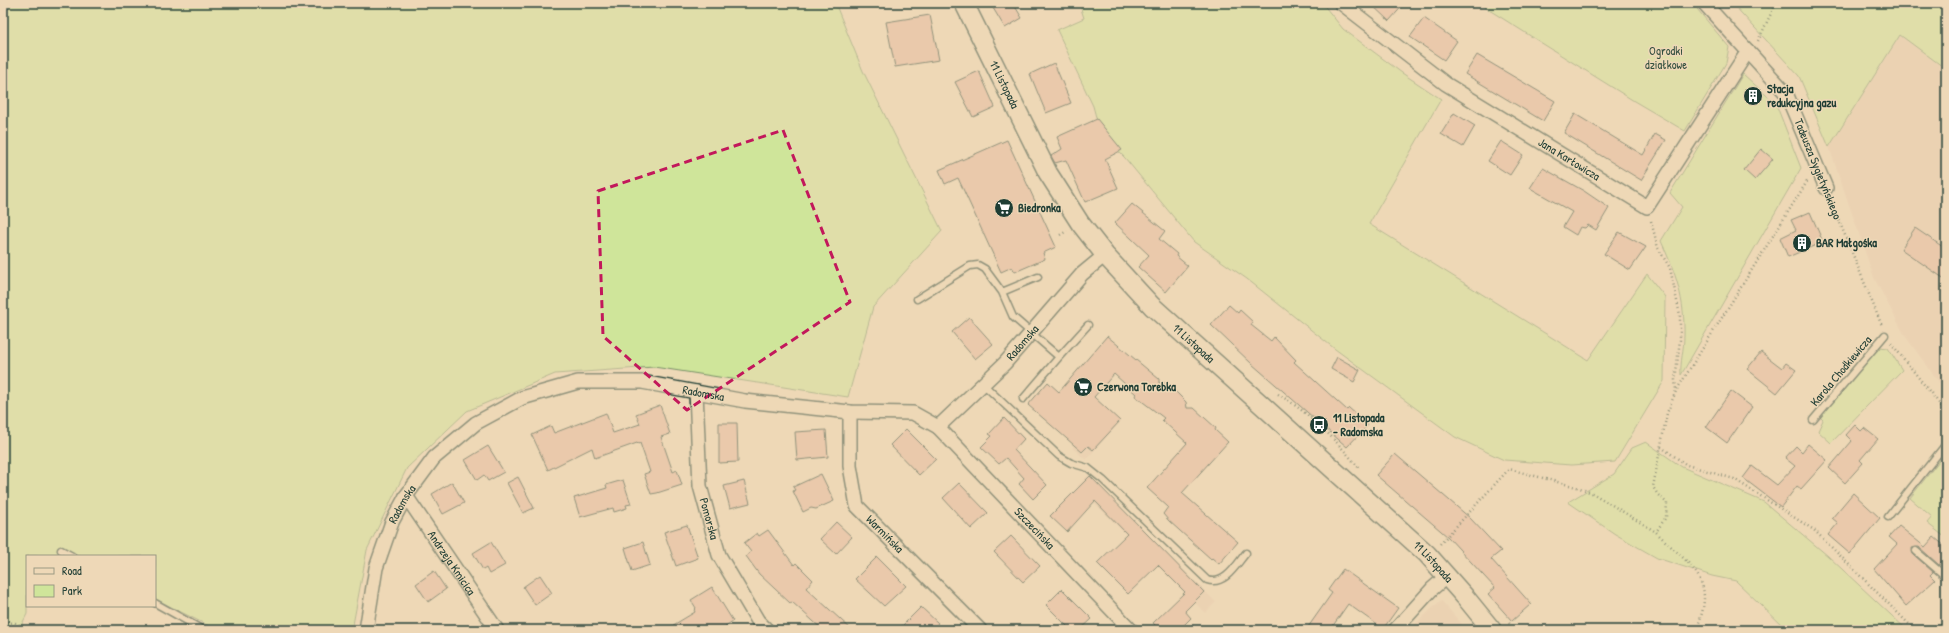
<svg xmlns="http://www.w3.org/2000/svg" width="1949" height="633" font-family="'Patrick Hand',sans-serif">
<rect width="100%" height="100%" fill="#eed8b7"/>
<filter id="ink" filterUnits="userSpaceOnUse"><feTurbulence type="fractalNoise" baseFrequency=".025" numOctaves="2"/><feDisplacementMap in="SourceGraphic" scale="8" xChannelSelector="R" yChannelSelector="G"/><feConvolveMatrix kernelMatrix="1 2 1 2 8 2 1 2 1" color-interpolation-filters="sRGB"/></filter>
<g filter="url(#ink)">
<path fill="#e7cbae" d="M1900 35 1946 69V392L1905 336 1874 278 1829 147Z
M1107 409 1121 421 1086 460 1072 448Z
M1088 475 1216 602 1205 613 1077 486Z
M1441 600 1467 630H1409Z"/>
<path fill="#cfe59a" stroke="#779167" d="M3 3H835L863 71 942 231 873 307 848 397 654 367 555 374 467 411 407 468 367 550 352 630H217L155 599V556H27V614L19 630H3Z
M1079 3H1322L1343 29 1402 73 1441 99 1369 224 1588 360 1647 274 1665 297 1664 381 1615 462 1571 465 1504 460 1455 437 1335 349 1247 279 1194 242 1125 158 1100 132 1093 106 1057 30 1084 18Z
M1478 3H1692L1729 47 1726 63 1685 131 1634 101Z
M1732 3H1946V69L1900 35 1829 147 1799 76Z
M1743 74 1776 104 1801 168 1681 375C1680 362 1684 349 1684 336 1685 299 1676 274 1661 241L1682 207 1670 193Z
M1880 347 1888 348 1902 370 1831 443 1818 431 1823 420 1820 417Z
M1646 442 1682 467 1764 502 1828 556 1907 630H1785L1784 627 1736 581 1712 576 1657 558 1615 534 1568 502 1614 474 1632 448Z
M1946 452V538L1927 523 1932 517 1910 498Z"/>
<path fill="#e4b69e" stroke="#1f3d34" d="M990 3H1013L1022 18 1005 28Z
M1370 3H1405L1389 21Z
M930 15 939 60 895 67 886 22Z
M1424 18 1457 41 1444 60 1410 37Z
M1477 55 1555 101 1543 121 1465 74Z
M1054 63 1071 103 1046 113 1030 74Z
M979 71 995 107 973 117 955 82Z
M1454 113 1475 126 1463 147 1441 134Z
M1575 114 1643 155 1655 134 1666 140 1641 180 1564 133Z
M1097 119 1122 150 1105 159 1118 188 1085 202 1066 160 1055 163 1051 156 1062 149 1057 137Z
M1007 140 1056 247 1043 253 1045 259 1015 272 1012 267 1001 272 958 178 945 184 939 170Z
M1501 141 1523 155 1510 175 1488 161Z
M1761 149 1773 159 1755 180 1744 170Z
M1543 168 1584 191 1609 208 1596 230 1588 225 1585 228 1580 227 1576 235 1563 227 1572 212 1530 188Z
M1132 204 1165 231 1159 239 1177 254 1176 256 1188 266 1166 292 1138 267 1149 255 1115 223Z
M1810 212 1823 242 1788 257 1780 238 1796 230 1791 220Z
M1915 228 1946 249V280L1901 249Z
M1619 232 1646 247 1630 270 1604 254Z
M1229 305 1238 313 1240 310 1253 322 1251 325 1271 341 1274 337 1296 360 1294 362 1347 410 1349 408 1368 425 1347 447 1252 364 1211 325Z
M969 317 993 344 975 359 952 332Z
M1107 336 1159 379V383H1167L1186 402 1187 408H1194L1216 428 1215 430 1228 442 1182 493 1238 542 1219 564 1212 558 1211 559 1169 521 1163 514 1168 507 1147 488 1187 443 1162 420 1164 418 1135 396 1136 394 1114 374 1094 397 1120 421 1093 450 1088 446 1082 452 1028 405 1048 382 1059 392Z
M1761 352 1782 368 1786 363 1796 370 1777 393 1747 369Z
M1337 357 1360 370 1354 382 1331 369Z
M1731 391 1752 407 1727 443 1706 427Z
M660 405 670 434 661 437 673 472 677 470 682 485 657 493 651 494 644 474 650 472 640 443 638 444 637 443 595 458 592 448 548 470 532 435 551 426 554 433 606 413 613 433 640 424 636 414Z
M1004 418 1024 439 1014 450 1047 485 1033 499 1019 484 1024 478 1006 458 999 464 981 447 992 436 989 434Z
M719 423H737L738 462 719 463Z
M1855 425 1861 431 1864 428 1878 439 1860 460 1863 463 1845 483 1829 468 1852 441 1846 435Z
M906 429 936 459 919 475 890 445Z
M826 430 828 457 797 460 795 432Z
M1808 444 1827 460 1801 489 1797 486 1781 507 1743 478 1752 466 1777 485 1795 466 1785 458 1796 446 1802 452Z
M488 446 504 472 488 481 484 475 477 480 465 460Z
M1395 454 1470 518 1501 551 1491 559 1531 604 1512 621 1488 594 1495 588 1448 537 1376 475Z
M821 474 834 501 816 509 811 508 803 512 793 491 795 490 793 487Z
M1090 476 1204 592 1185 611 1191 618 1179 630H1160L1153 623 1185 592 1158 565 1128 594 1097 563 1127 534 1095 501 1067 532 1050 516Z
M518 477 534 508 523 513 507 483Z
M623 480 631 504 626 505 627 508 614 512 613 508 580 517 574 498 607 488 606 485Z
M744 481 750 503 730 508 724 486Z
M452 482 464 503 443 514 432 494Z
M959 483 988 513 971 529 943 498Z
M1853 493 1880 518 1850 554 1828 535 1838 523 1832 518Z
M836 522 852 537 836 554 820 539Z
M687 525 698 558 676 566 664 532Z
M1899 526 1925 547 1934 537 1946 547V556L1939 565 1919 547 1912 548 1913 554 1933 572 1930 575 1935 580 1906 606 1874 569 1897 544 1889 537Z
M768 530 794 565 796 563 813 580 806 588 852 630H823L792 602 790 603 759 574 746 556 751 552 744 543 757 533 759 536Z
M1011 536 1040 566 1023 582 994 552Z
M491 542 505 565 489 574 486 568 483 570 473 553Z
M643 542 650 565 632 571 625 548Z
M877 557 906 586 884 606 855 579Z
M1343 569 1398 608 1383 629 1348 604 1330 630H1306L1332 593 1328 590Z
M434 571 446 589 428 602 416 584Z
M540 575 552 593 535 605 523 587Z
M712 587 733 621 719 630H665L695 612 694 610 696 608 691 600Z
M1062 589 1092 619 1080 630H1071L1046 605Z
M921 607 938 623 932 630H898Z"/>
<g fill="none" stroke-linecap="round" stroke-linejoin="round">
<defs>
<path id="lane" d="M917 299 970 266 978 265 985 269 1002 292
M1059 357 1088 325
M983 384 1059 456 1071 463 1088 468 1103 480 1207 580C1225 586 1236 565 1246 553
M1023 399 1059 357 1013 317 1002 292 1038 277
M1813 420 1885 335
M1888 517 1946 444
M61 550 72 556
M1916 551 1946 577
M155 603 203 630"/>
<g id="street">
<path id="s1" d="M1341 3 1446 84 1647 207 1748 51"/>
<path d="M1704 3 1786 93 1826 188"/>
<path id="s2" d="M696 392 700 486 719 555 758 621 767 630"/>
<path id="s3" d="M850 412V466L857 506 980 630"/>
<path id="s4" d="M938 427 1131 630"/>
<path id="s5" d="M406 496 497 630"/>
<path id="s6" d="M366 630 376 568 392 522 406 496 434 458 476 423 522 398 578 382H642L745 401 850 412 913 413 938 427 1005 363 1082 274 1105 255"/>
<path d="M1395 630 1432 589 1447 576"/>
</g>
<g id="secondary">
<path id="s7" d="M964 3 1048 173 1080 223 1105 255 1152 306 1427 554 1466 598 1492 630"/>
</g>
</defs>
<use href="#lane" stroke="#1f3d34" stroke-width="9"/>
<use href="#street" stroke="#1f3d34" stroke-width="16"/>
<use href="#secondary" stroke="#1f3d34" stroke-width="21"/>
<path stroke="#1f3d34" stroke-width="2.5" stroke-dasharray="1 3" stroke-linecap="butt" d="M1758 41 1776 3
M1831 201 1882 326
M1651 221 1658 248 1670 268 1680 315V340L1675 380 1676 391
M1060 235 1067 231
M1891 343 1946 412
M1278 394C1311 414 1335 439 1359 468
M1661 447 1687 465 1734 479 1814 530 1915 630
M1440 544 1509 469 1580 488 1594 494 1656 532
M3 622 15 623 30 630
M1509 623 1514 630
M1696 630C1719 577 1688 565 1656 532L1666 517 1667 503 1658 495 1653 487 1667 413 1676 391 1808 180"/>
<use href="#lane" stroke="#eed8b7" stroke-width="6"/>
<use href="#street" stroke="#eed8b7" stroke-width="13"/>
<use href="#secondary" stroke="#eed8b7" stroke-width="18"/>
</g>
</g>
<path d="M0 0H1949V633H0ZM783 130 850 302 687 410 603 336 598 191Z" fill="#eed8b7" fill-opacity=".55" fill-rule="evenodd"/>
<path fill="none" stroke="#c2185b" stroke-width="3" stroke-dasharray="8 5" stroke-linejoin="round" d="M783 130 850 302 687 410 603 336 598 191Z"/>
<defs>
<symbol id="building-disc" viewBox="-11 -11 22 22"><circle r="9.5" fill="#1f3d34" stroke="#eed8b7"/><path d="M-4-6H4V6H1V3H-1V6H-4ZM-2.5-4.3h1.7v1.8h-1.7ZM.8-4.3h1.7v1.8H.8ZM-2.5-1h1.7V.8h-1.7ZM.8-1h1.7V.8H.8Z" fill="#fff"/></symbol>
<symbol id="supermarket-disc" viewBox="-11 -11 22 22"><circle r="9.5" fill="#1f3d34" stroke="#eed8b7"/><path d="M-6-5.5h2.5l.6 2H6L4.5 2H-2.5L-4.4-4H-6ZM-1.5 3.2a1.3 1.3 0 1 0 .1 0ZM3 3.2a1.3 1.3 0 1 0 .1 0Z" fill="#fff"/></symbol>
<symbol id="bus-disc" viewBox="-11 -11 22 22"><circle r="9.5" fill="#1f3d34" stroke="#eed8b7"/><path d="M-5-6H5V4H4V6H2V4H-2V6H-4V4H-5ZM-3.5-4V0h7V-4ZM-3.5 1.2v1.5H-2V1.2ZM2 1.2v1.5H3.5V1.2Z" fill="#fff"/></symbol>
</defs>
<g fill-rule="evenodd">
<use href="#building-disc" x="1742" y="85" width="22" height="22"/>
<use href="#supermarket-disc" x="993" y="197" width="22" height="22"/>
<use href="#building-disc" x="1791" y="232" width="22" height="22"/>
<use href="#supermarket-disc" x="1072" y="376" width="22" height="22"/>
<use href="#bus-disc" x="1308" y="414" width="22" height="22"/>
</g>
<g text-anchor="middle" stroke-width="3" stroke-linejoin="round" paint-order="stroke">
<g font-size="12" fill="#314e3e" stroke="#eed8b7">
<text x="1666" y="55">Ogrodki<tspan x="1666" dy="14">działkowe</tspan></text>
</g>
<g font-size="12" fill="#1f3d34" stroke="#eed8b7">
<text dy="4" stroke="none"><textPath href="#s7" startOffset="91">11 Listopada</textPath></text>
<text dy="4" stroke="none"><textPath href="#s1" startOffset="277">Jana Karłowicza</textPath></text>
<text transform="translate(1818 169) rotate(68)" y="4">Tadeusza Sygietyńskiego</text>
<text dy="4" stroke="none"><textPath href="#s6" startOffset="839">Radomska</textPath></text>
<text dy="4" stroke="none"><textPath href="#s7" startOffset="415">11 Listopada</textPath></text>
<text transform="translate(1841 371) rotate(-50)" y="4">Karola Chodkiewicza</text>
<text dy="4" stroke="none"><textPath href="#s6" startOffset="480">Radomska</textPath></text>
<text dy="4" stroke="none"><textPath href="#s6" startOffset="132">Radomska</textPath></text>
<text dy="4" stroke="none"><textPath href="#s2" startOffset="128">Pomorska</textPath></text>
<text dy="4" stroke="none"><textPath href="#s4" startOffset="140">Szczecińska</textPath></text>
<text dy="4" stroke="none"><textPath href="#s3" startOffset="134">Warmińska</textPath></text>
<text dy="4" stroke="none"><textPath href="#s7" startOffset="739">11 Listopada</textPath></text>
<text dy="4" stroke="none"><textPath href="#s5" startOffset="81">Andrzeja Kmicica</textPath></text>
</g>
<g font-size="12" font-weight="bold" fill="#1f3d34" stroke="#eed8b7" text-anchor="start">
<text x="1767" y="93">Stacja<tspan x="1767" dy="14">redukcyjna gazu</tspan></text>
<text x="1018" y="212">Biedronka</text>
<text x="1816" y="247">BAR Małgośka</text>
<text x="1097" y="391">Czerwona Torebka</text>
<text x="1333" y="422">11 Listopada<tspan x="1333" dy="14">- Radomska</tspan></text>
</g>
</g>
<rect width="1949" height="633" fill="none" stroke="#eed8b7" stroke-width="16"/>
<rect x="8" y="8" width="1933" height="617" fill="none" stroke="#1f3d34" stroke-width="1.5" filter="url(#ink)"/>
<rect x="26" y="555" width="130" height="52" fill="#eed8b7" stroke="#9b9a83"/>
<rect x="34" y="568" width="20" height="6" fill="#eed8b7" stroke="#9b9a83"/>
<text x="62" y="575" font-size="12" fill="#1f3d34">Road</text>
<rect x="34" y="585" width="20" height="12" fill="#cfe59a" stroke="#9b9a83"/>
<text x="62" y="595" font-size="12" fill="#1f3d34">Park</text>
</svg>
